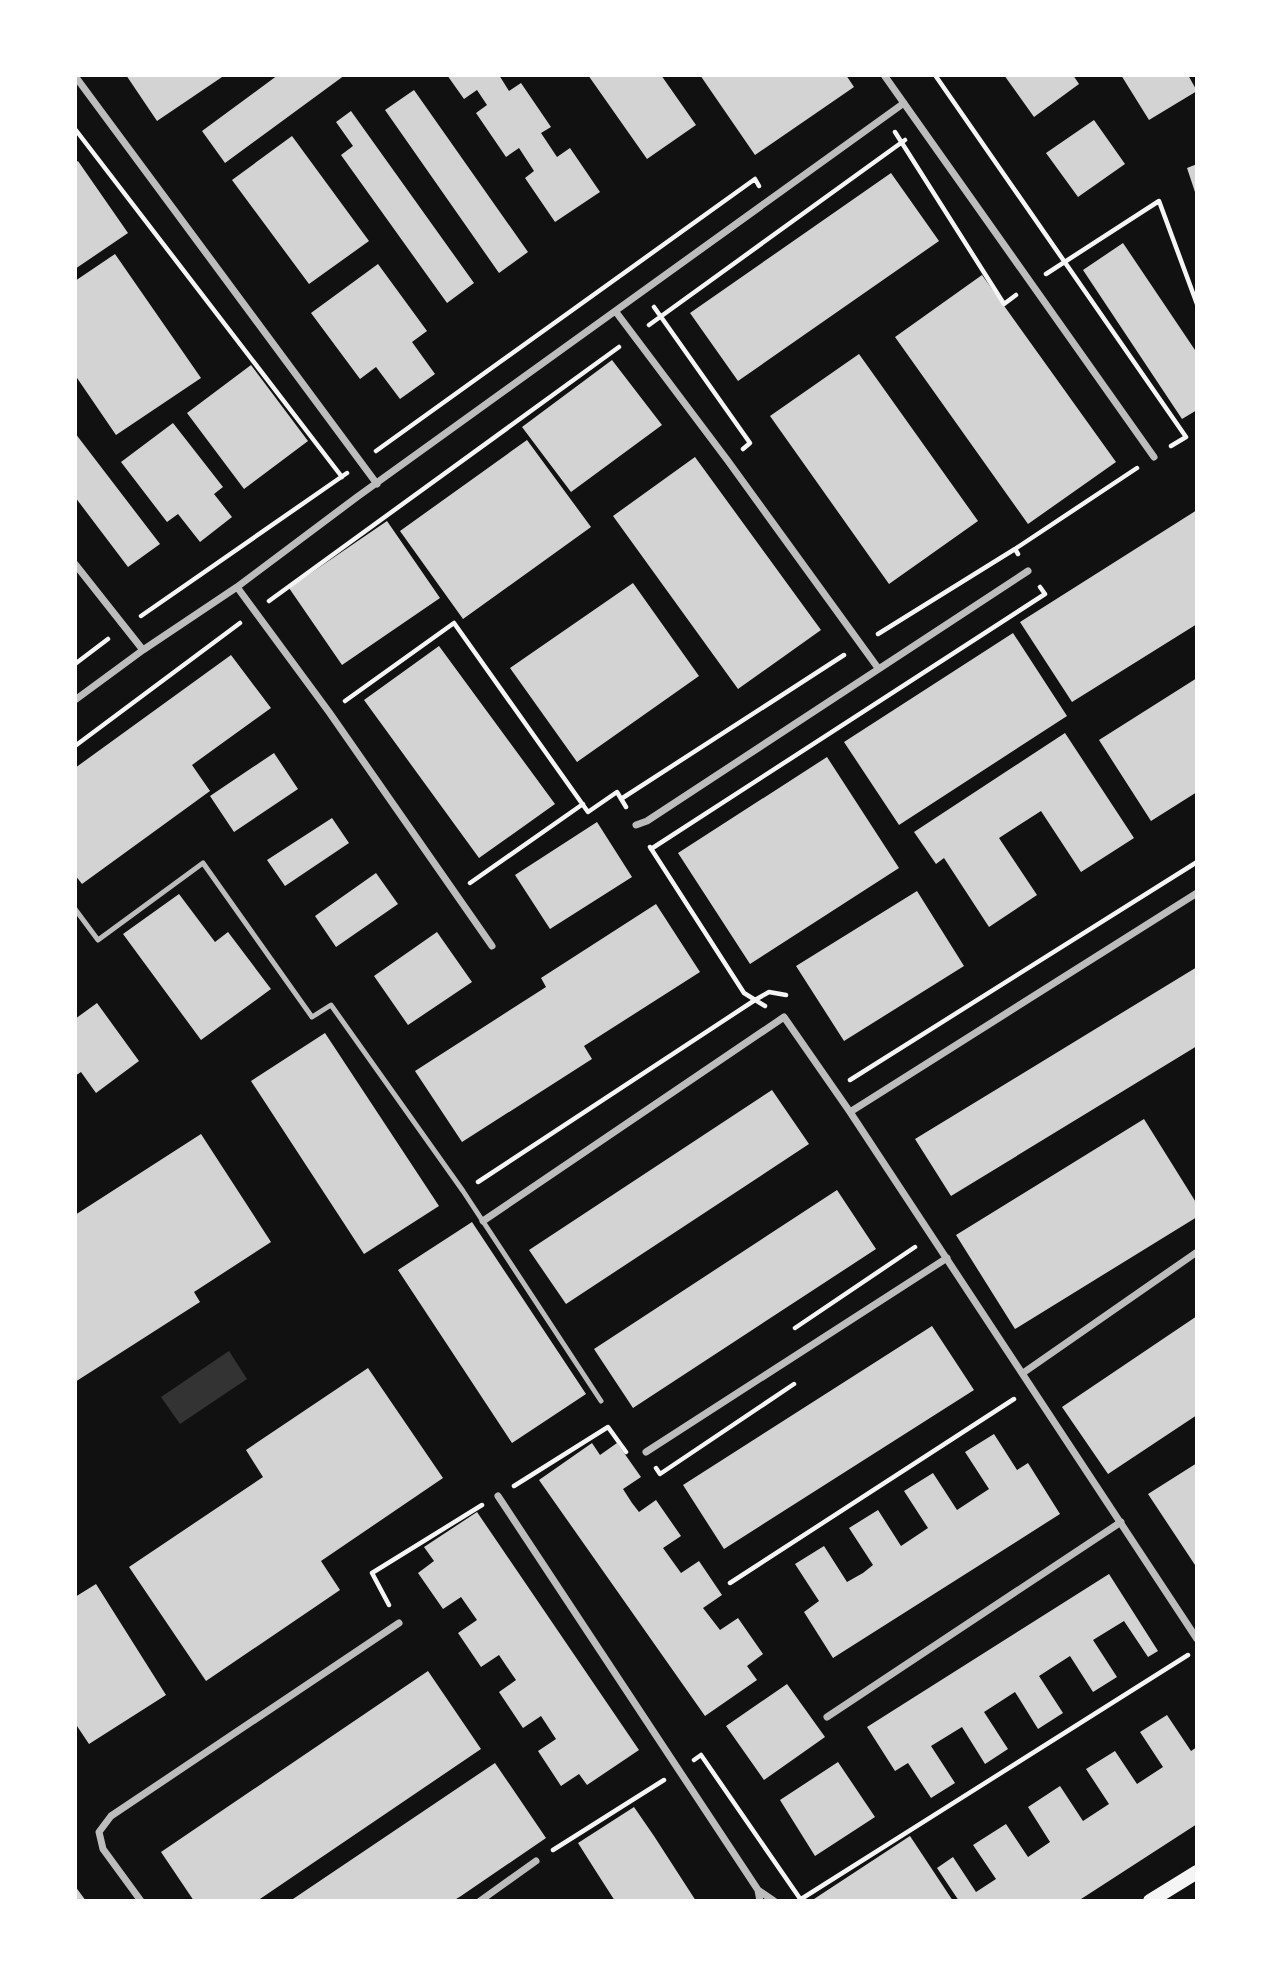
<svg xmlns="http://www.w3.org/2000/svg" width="1272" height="1976" font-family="Inter,sans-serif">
<rect width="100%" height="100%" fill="#111"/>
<path fill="#333" d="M229 1351 247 1379 180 1424 161 1397Z"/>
<path fill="#d3d3d3" d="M126 75H225L157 121Z
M278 75H345L225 163 202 131Z
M447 75H499L509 91 521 83 551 127 541 133 557 157 570 148 600 192 555 222 525 178 534 171 519 148 506 157 476 113 487 105 477 90 464 99Z
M588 75H661L696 125 647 159Z
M700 75H846L854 87 755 155Z
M1004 75H1073L1079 84 1034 117Z
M1121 75H1188L1197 91 1149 120Z
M414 90 528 252 499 273 385 110Z
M351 111 474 283 447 303 341 155 353 146 336 122Z
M1094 120 1125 164 1078 197 1046 153Z
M292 136 369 241 309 284 232 180Z
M78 161 128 233 75 269V163Z
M1197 164V195H1196L1187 168Z
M891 173 939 241 738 381 690 313Z
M1123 243 1197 353V410L1182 419 1083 270Z
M115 254 201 378 116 435 75 375V281Z
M378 264 427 331 412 342 435 374 400 399 376 367 360 379 311 313Z
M982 275 1116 462 1028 524 895 337Z
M859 354 978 521 889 584 770 416Z
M612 360 662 425 571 492 522 427Z
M251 365 308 441 244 489 187 413Z
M173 423 223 487 214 494 232 517 200 542 178 514 167 522 121 462Z
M75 433 160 544 128 567 75 497Z
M527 440 591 527 463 619 400 531Z
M695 457 821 630 738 689 613 516Z
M1197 510V624L1072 702 1020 622Z
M387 521 440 598 342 665 289 588Z
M633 583 699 676 577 762 510 668Z
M1013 633 1067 716 899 825 844 742Z
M439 646 555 804 479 858 364 700Z
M231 655 271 708 192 765 210 791 82 884 75 875V768Z
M1197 678V792L1151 821 1099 740Z
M1065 733 1134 838 1081 872 1041 811 999 838 1037 895 989 927 944 858 936 864 914 832Z
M274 753 298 789 234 832 210 796Z
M827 757 899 868 750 964 678 853Z
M332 818 349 843 285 886 267 860Z
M597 822 632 877 550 929 515 875Z
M376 873 398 904 336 947 315 916Z
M917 891 964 966 844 1041 796 966Z
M179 894 215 942 228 932 271 989 201 1040 123 934Z
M656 904 700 972 584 1046 592 1059 462 1142 415 1071 546 987 541 978Z
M437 932 472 982 408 1025 374 976Z
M1197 967V1046L951 1196 915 1139Z
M97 1003 139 1061 96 1093 81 1072 75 1076V1019Z
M325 1033 439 1206 364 1254 251 1081Z
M772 1090 809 1144 566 1304 529 1250Z
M1144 1119 1197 1204V1217L1015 1329 956 1235Z
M201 1134 271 1242 194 1292 200 1302 75 1382V1215Z
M837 1190 876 1249 633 1408 594 1349Z
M472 1222 586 1394 512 1443 398 1270Z
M1197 1316V1415L1108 1474 1062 1407Z
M932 1326 974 1390 724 1549 683 1485Z
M368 1368 443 1478 321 1561 340 1590 206 1681 129 1567 263 1477 246 1450Z
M994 1434 1017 1470 1028 1463 1060 1514 833 1658 804 1612 819 1601 795 1564 824 1546 847 1582 863 1573 873 1565 849 1528 878 1510 901 1546 928 1528 904 1491 933 1473 957 1510 989 1489 965 1452Z
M592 1443 600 1455 617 1443 641 1477 623 1489 632 1503 639 1512 656 1500 681 1536 663 1548 681 1573 699 1561 722 1595 703 1608 720 1630 738 1618 763 1654 747 1666 757 1680 705 1716 539 1480Z
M1197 1463V1568L1148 1494Z
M477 1512 639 1750 587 1785 579 1774 561 1786 538 1751 556 1739 541 1716 523 1728 499 1692 516 1680 507 1667 499 1655 481 1667 458 1633 477 1620 461 1597 443 1609 418 1573 434 1561 424 1547Z
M1109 1574 1158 1651 1148 1657 1124 1621 1093 1640 1117 1677 1093 1692 1070 1656 1039 1676 1063 1713 1038 1729 1015 1692 984 1712 1008 1749 985 1764 962 1727 931 1746 955 1783 931 1798 908 1763 895 1771 867 1727Z
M96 1584 166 1695 89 1744 75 1723V1597Z
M428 1671 481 1749 257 1901H194L161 1852Z
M787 1684 825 1737 764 1780 726 1726Z
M1167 1715 1191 1751 1197 1747V1824L1078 1901H959L937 1868 953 1857 976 1892 996 1879 973 1845 1006 1824 1028 1857 1050 1842 1028 1807 1060 1786 1083 1821 1109 1804 1086 1769 1115 1751 1137 1784 1163 1767 1140 1732Z
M838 1762 875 1817 815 1856 780 1800Z
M495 1763 546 1838 461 1896 453 1901H290Z
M634 1807 654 1836 696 1901H615L597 1873 578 1843Z
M910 1836 953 1901H815L814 1899Z
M75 1886 86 1901H75Z"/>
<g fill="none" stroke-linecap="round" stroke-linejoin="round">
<path stroke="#f5f5f5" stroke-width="4.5" d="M935 75 1186 437 1171 446
M75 129 342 477
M895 132 1004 304 1016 295
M1046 274 1159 201 1197 304
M654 307 750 443 743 449
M649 325 905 140
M376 451 755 179 759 186
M1018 554 1015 549 1137 468
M269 601 619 347
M141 616 347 473
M878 634 1015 549
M75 664 108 639
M345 701 454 623 588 812 617 792 626 807
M75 746 240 623
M621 799 844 655
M650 847 744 993 765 1006
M651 849 1045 594 1040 587
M470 883 583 804
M850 1080 1197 862
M478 1182 755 1000 769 992 786 995
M795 1328 915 1247
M656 1468 660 1474 794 1384
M514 1486 608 1427 626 1452
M730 1583 1014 1399
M389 1605 372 1573 482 1505
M694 1760 701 1755 801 1900
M553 1850 664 1780
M798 1901 1188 1655"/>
<path stroke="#bcbcbc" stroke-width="5" d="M75 909 98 940 203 863 312 1017 331 1005 463 1191 601 1401"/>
<path stroke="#bcbcbc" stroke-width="7" d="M884 75 1154 457
M75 76 377 484
M616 312 728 461 878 668
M75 564 143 650
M237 587 329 712 492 946
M75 700 143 650 237 587 357 497 904 103
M636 825 647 821 1028 571
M850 1112 1197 893
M483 1221 784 1017 850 1112 1197 1639
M1023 1373 1197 1252
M646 1452 947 1258
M498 1496 758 1890 774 1901
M827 1717 1121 1522
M758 1890 760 1901
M141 1901 103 1849 99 1832 111 1816 399 1623
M480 1901 536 1861"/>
<path stroke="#f5f5f5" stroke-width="14" d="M1150 1901 1197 1872"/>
</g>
<rect width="1272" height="1976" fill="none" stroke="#ffffff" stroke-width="154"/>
</svg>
